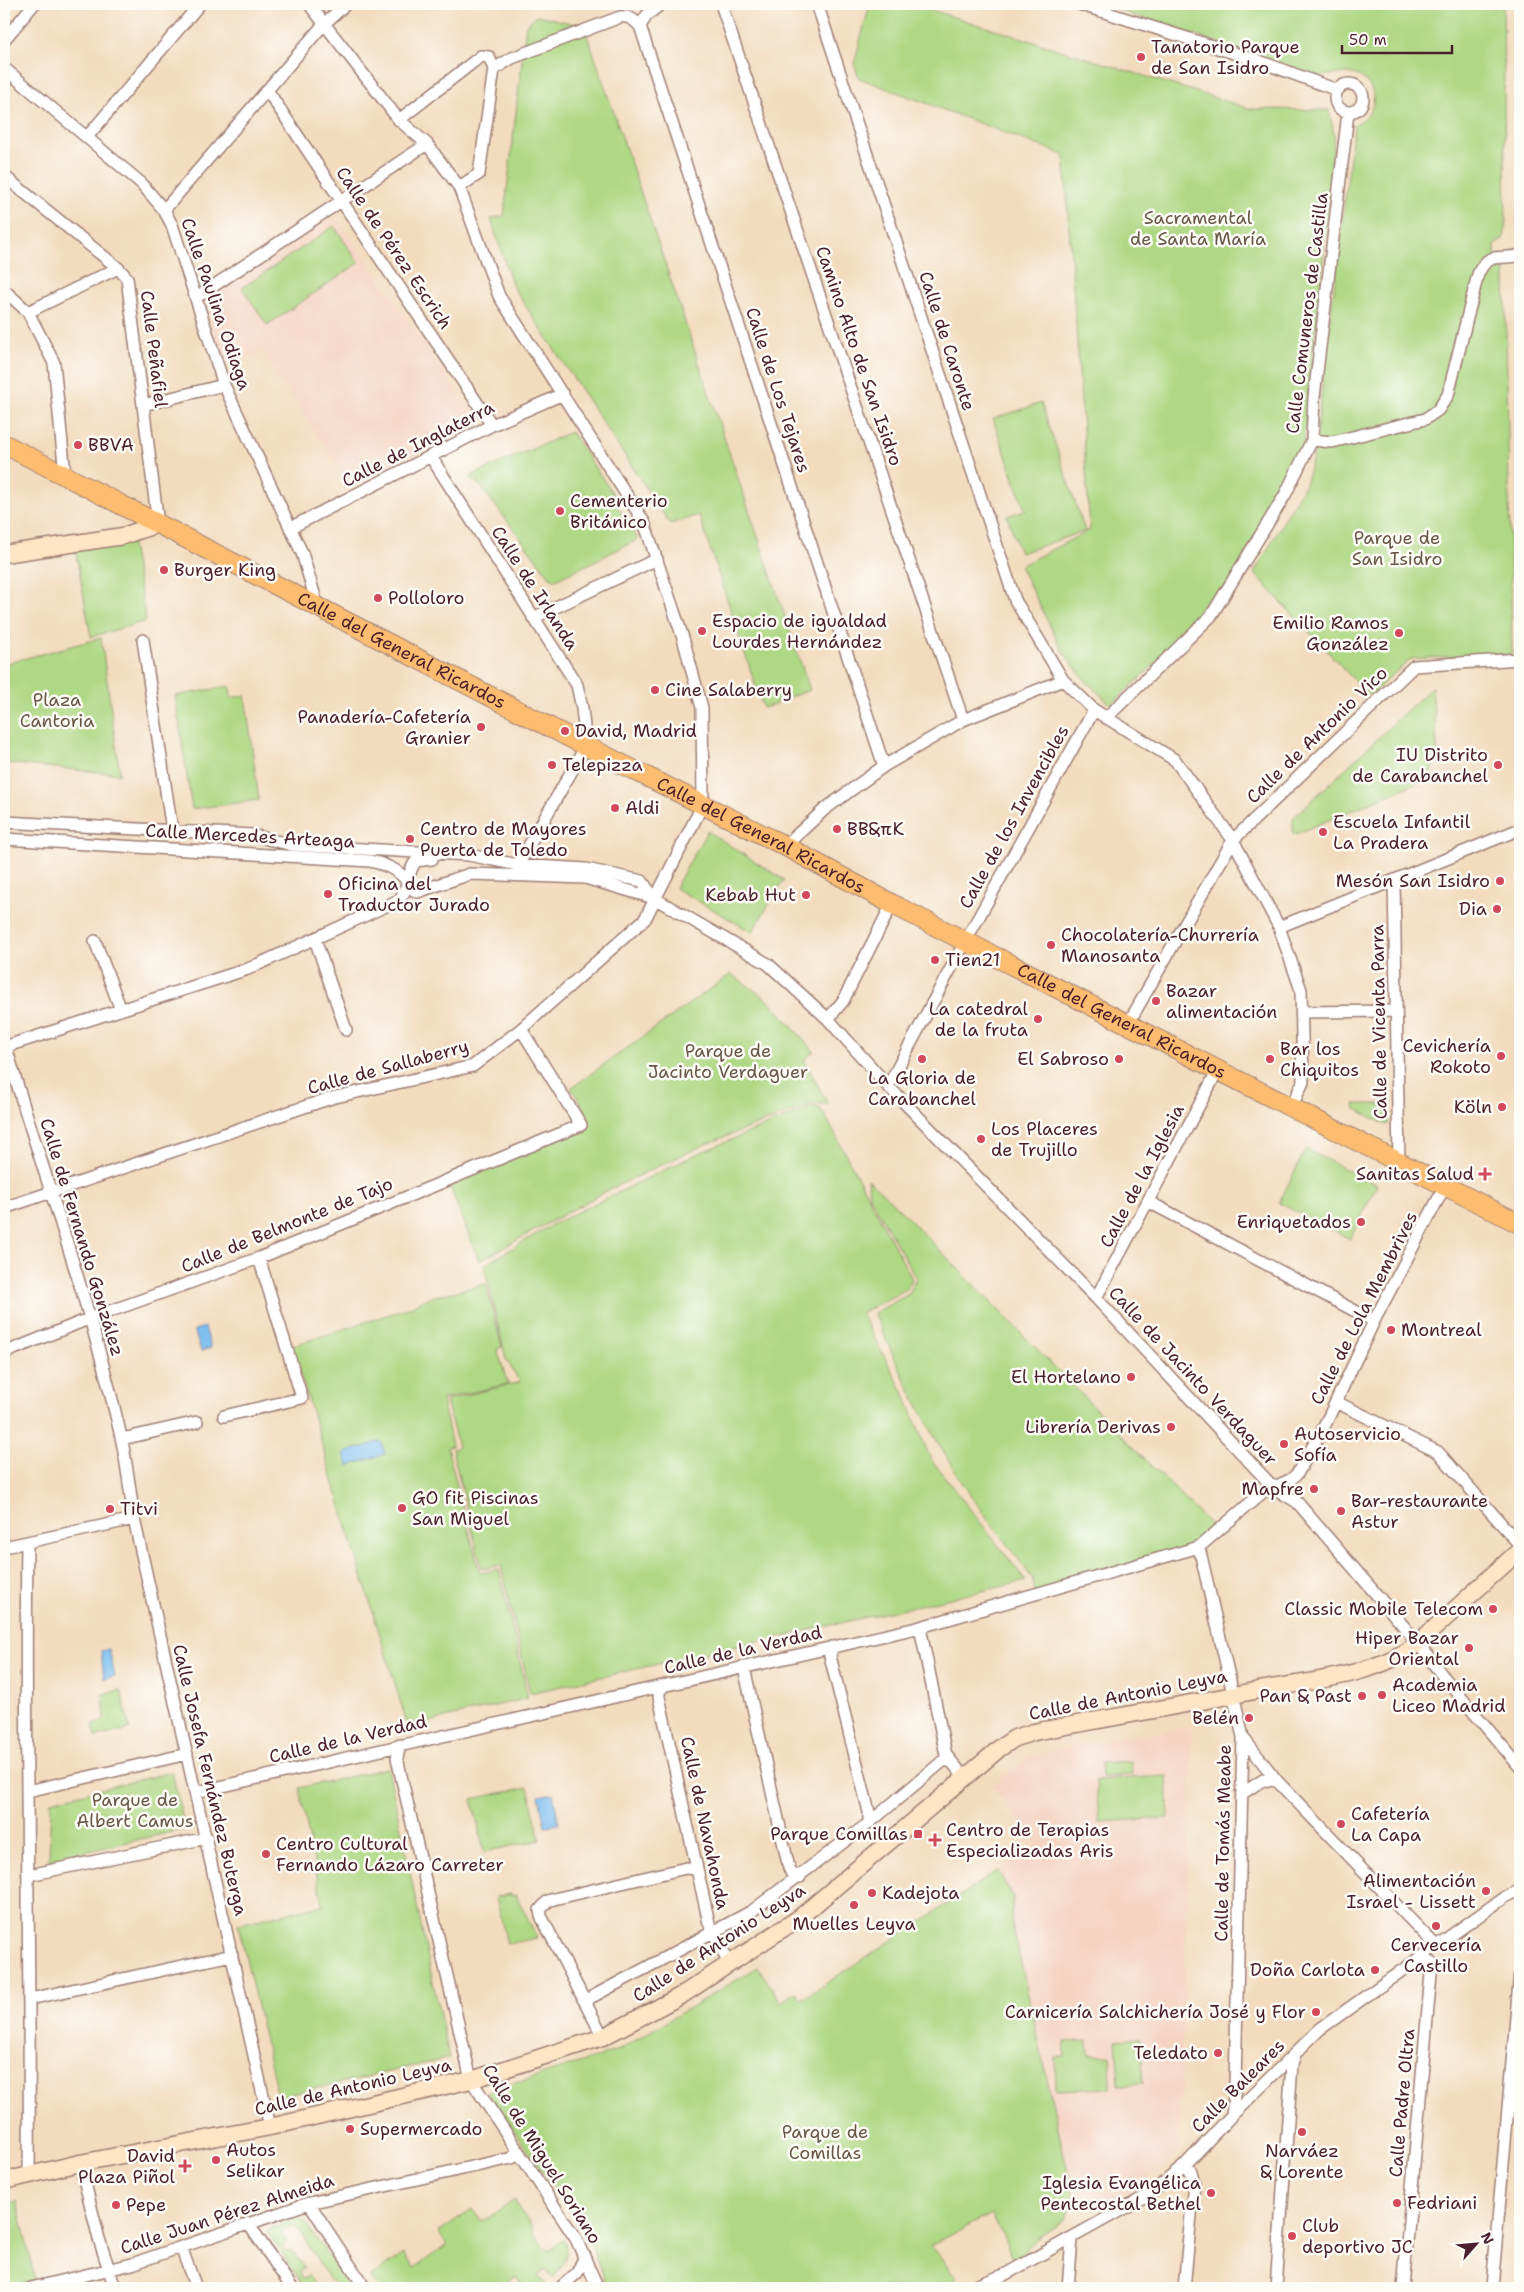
<svg xmlns="http://www.w3.org/2000/svg" width="1524" height="2292" font-family="'Shantell Sans',sans-serif">
<rect width="100%" height="100%" fill="#fdfcf7"/>
<filter id="ink" filterUnits="userSpaceOnUse"><feTurbulence type="fractalNoise" baseFrequency=".02" numOctaves="2"/><feDisplacementMap in="SourceGraphic" scale="10" xChannelSelector="R" yChannelSelector="G"/><feConvolveMatrix kernelMatrix="1 2 1 2 8 2 1 2 1" color-interpolation-filters="sRGB"/></filter>
<filter id="wash" filterUnits="userSpaceOnUse"><feTurbulence type="fractalNoise" baseFrequency=".0096" numOctaves="4" result="noise"/><feDisplacementMap in="SourceGraphic" scale="20" xChannelSelector="R" yChannelSelector="G"/><feGaussianBlur stdDeviation="1.12" result="paint"/><feColorMatrix in="noise" values="0 0 0 0 0 0 0 0 0 0 0 0 0 0 0 0 0 1.4 0 .05"/><feComposite in="paint" operator="in"/></filter>
<g filter="url(#wash)">
<rect width="100%" height="100%" fill="#f3dcbe"/>
<path fill="#f5d3c1" d="M336 216 480 425 352 487 262 352 224 365 204 303Z
M1192 1727 1179 2149 1142 2185 1093 2211 1074 2199 1011 1919 1013 1897 998 1871 1037 1845 992 1786 1027 1758 1057 1749Z"/>
<path fill="#afd884" stroke="#7c7c58" d="M870 4H912L1251 109 1329 110 1334 134 1331 188 1303 448 1218 605 1111 705 1084 679 1063 652 1020 566 1090 530 1064 155 859 78 854 64Z
M1100 4H1503L1506 229 1503 239 1495 245 1496 267H1502L1505 271 1512 654 1411 659 1369 696 1254 573 1305 484 1314 454 1354 125C1359 122 1366 119 1369 113 1379 99 1371 80 1356 75 1347 71 1329 76 1318 76Z
M537 15 583 26 590 43 810 690 776 702 777 704 763 708 699 515 670 524 513 287 491 219 504 216 526 25Z
M334 226 359 263 267 325 242 288Z
M1041 403 1085 531 1020 553 1007 516 1025 510 993 419Z
M571 432 611 491 616 499 614 501 637 538 635 541 556 580 550 577 479 484 471 479 473 475Z
M131 540 146 621 91 637 75 548Z
M101 638 120 774 4 763V664Z
M230 686 231 698 245 695 259 800 192 809 175 696Z
M1432 687 1438 756 1428 778 1293 835V818Z
M707 831 784 880 752 932 675 888Z
M731 974 767 999 814 1051 804 1060 828 1104H813L706 1144 610 1189 479 1261 447 1179 581 1125 589 1116 571 1088Z
M1355 1104H1389V1123L1386 1125 1356 1109Z
M814 1106 822 1110 912 1279 907 1289 861 1313 905 1395 930 1458 1026 1581 530 1693 501 1565 482 1569 452 1449 458 1447 446 1400 520 1382 506 1359 484 1265 555 1223 699 1153Z
M1306 1149 1377 1185 1350 1239 1279 1203Z
M868 1179 910 1220 1217 1532 1199 1547 1036 1595 1032 1578C1008 1544 980 1511 958 1476 925 1424 899 1369 874 1313L909 1294 916 1278 869 1195Z
M486 1284 502 1347 497 1349 508 1384 442 1399 452 1446 447 1447 480 1573 499 1569 528 1698 408 1727 292 1346 411 1307 427 1298Z
M121 1690 130 1729 96 1737 93 1724 105 1720 103 1694Z
M1131 1761 1132 1775 1102 1777 1101 1763Z
M388 1768 449 2058 278 2097 238 1924 323 1905 299 1788Z
M172 1772 185 1829 49 1860 51 1801Z
M1167 1776 1169 1818 1099 1822 1096 1780Z
M528 1787 540 1840 484 1852 472 1799Z
M998 1871 1013 1897 1011 1919 1074 2199 1065 2220 1037 2238 1015 2262 992 2214 931 2245 957 2278 942 2288H607L588 2237 487 2092 619 2050 758 1967 781 2002 796 1992 802 1999Z
M511 1894V1896L516 1895 537 1938 507 1944 496 1897Z
M1141 2038 1143 2084 1119 2085 1116 2040Z
M1088 2041 1089 2055H1110L1111 2088 1056 2090 1055 2057H1065L1064 2042Z
M515 2200 516 2205 534 2229 533 2231 544 2248 546 2247 549 2251 564 2239C570 2255 564 2266 553 2278L545 2270 538 2276 546 2285 542 2288H524L516 2276C498 2288 499 2288 475 2288L473 2285 467 2288H378L370 2277 404 2254 414 2268C426 2259 435 2254 447 2245L438 2232 472 2209 482 2222Z
M17 2201 35 2280 4 2287V2204Z
M294 2218H301L305 2222 350 2288H338L332 2280 330 2281 298 2228 293 2225 281 2233 287 2243 283 2247 286 2252 292 2250 304 2268 300 2273 304 2278 309 2276 317 2288H305L267 2231Z"/>
<path fill="#7abdf0" stroke="#626e8e" d="M205 1327 211 1348 201 1351 194 1330Z
M381 1441 385 1454 348 1466 344 1453Z
M109 1649 115 1676 104 1679 101 1651Z
M553 1793 559 1824 545 1826 539 1796Z"/>
</g>
<g filter="url(#ink)">
<g fill="none" stroke-linecap="round" stroke-linejoin="round">
<defs>
<path id="street" d="M721 4 963 720
M817 4 1015 600 1063 680 1094 710 1175 760 1233 840 1279 927 1301 990 1303 1082 1291 1108
M1079 4 1256 60 1337 90
M640 26 647 15 661 4
M4 40 34 4
M4 68 141 183 164 210 172 225 224 385 302 553 318 607
M494 69 512 58 620 17C629 16 633 19 640 26L884 766
M1335 98a14 14 0 1 1 28 0a14 14 0 1 1-28 0Z
M267 90 492 425
M399 120 481 56 489 57 494 69 479 174 459 187
M87 137 200 4
M4 176 118 268 127 278 158 524
M164 210 324 24 346 4
M4 290 28 312 54 363 65 475
M197 297 427 144
M28 312 118 268
M143 405 224 385
M1312 440 1332 442 1425 419 1438 410 1448 395 1478 274C1489 250 1499 261 1520 255
M431 457 577 685 582 708 586 746 518 865
M290 528 492 425 563 394
M533 618 657 559
M143 640 172 830
M1106 718 1211 616 1285 495 1312 440 1314 397 1348 113
M4 822 252 835 292 845 469 855 518 865 586 869 642 881 654 898
M4 839 370 861C382 863 399 870 406 880 410 885 411 889 417 892L470 874 585 878 654 898 768 964 828 1019 888 1086 1096 1298 1274 1488 1297 1502 1418 1643 1442 1675 1520 1767
M785 846 825 809 884 766 963 720 1063 680
M1394 881 1399 1163
M1279 927 1520 829
M315 939 346 1030
M95 941 121 1010
M1302 1012 1395 1011
M828 1019 843 1001 892 904
M1128 1024 1233 840 1414 666 1520 659
M4 1047 248 969 399 900C410 888 406 873 416 861L432 859
M6 1047C44 1177 91 1305 121 1437 127 1464 130 1492 134 1519L270 2127
M888 1086 966 940 1094 710
M1149 1202 1374 1321
M4 1208 331 1098 473 1066 521 1029 645 919 703 804 702 708 683 638 644 522 499 296 459 187 427 144 399 120 309 4
M1096 1298 1218 1070
M4 1353 91 1318 259 1258 581 1125 521 1029
M1336 1402 1438 1452 1520 1545
M224 1416 302 1398 259 1258
M122 1439 197 1422
M27 1543C24 1754 31 1965 29 2175
M4 1547 134 1519
M1199 1547 1243 1737 1235 2086 1232 2115
M917 1628 921 1632 946 1755 965 1778
M832 1647 830 1656 869 1812V1823
M742 1667 745 1672 789 1868 792 1874 800 1877
M663 1687 659 1691V1697L709 1923 729 1964
M1244 1739 1277 1781
M400 1745 397 1758 471 2080 576 2239 598 2288
M28 1791 187 1754
M197 1792 917 1628 1199 1547 1263 1492 1290 1480 1297 1474 1323 1429 1374 1321 1445 1186
M1243 1793 1263 1780 1277 1781 1436 1946
M29 1875 207 1838
M30 1999 232 1955
M583 1999 590 1998 752 1911 869 1823 943 1761H950
M603 2037 541 1916 540 1910 548 1901 554 1899 686 1868 696 1869
M80 2163 99 2239 115 2288
M1183 2167 1191 2171 1194 2184 1184 2288
M309 2203 365 2288
M248 2223 292 2288
M181 2247 196 2288
M31 2288 132 2264 309 2203 512 2158 519 2151
M560 2288 577 2273 585 2256
M970 2288 1004 2275 1150 2194 1183 2167 1232 2115 1320 2029 1505 1897 1520 1890
M1068 2288 1072 2239
M1276 2288 1292 2064 1295 2054
M1403 2288 1432 1963 1420 1957
M1492 2288 1520 1972"/>
<path id="secondary" d="M4 554 123 536 158 524
M4 2181 80 2163 270 2127 471 2080 603 2037 682 1995 799 1918 1000 1748 1015 1738 1034 1732C1109 1718 1184 1705 1259 1690 1310 1681 1377 1676 1418 1643L1520 1550"/>
<g id="primary">
<path id="s1" d="M4 444 586 746 785 846 892 904 1520 1224"/>
</g>
</defs>
<use href="#street" stroke="#9e7e74" stroke-width="14"/>
<use href="#secondary" stroke="#9e7e74" stroke-width="19"/>
<use href="#primary" stroke="#9e7e74" stroke-width="21"/>
<use href="#street" stroke="#fff" stroke-width="11"/>
<use href="#secondary" stroke="#fee5c5" stroke-width="16"/>
<use href="#primary" stroke="#fcbd6f" stroke-width="19"/>
</g>
</g>
<g fill="#d1495b" stroke="#fdfcf7" stroke-width="2">
<circle cx="1141" cy="57" r="5"/>
<circle cx="78" cy="445" r="5"/>
<circle cx="560" cy="511" r="5"/>
<circle cx="164" cy="570" r="5"/>
<circle cx="378" cy="598" r="5"/>
<circle cx="702" cy="631" r="5"/>
<circle cx="1399" cy="633" r="5"/>
<circle cx="655" cy="690" r="5"/>
<circle cx="481" cy="727" r="5"/>
<circle cx="565" cy="731" r="5"/>
<circle cx="552" cy="765" r="5"/>
<circle cx="1498" cy="765" r="5"/>
<circle cx="615" cy="808" r="5"/>
<circle cx="837" cy="829" r="5"/>
<circle cx="1323" cy="832" r="5"/>
<circle cx="410" cy="839" r="5"/>
<circle cx="1500" cy="881" r="5"/>
<circle cx="328" cy="894" r="5"/>
<circle cx="806" cy="895" r="5"/>
<circle cx="1497" cy="909" r="5"/>
<circle cx="1051" cy="945" r="5"/>
<circle cx="935" cy="960" r="5"/>
<circle cx="1156" cy="1001" r="5"/>
<circle cx="1038" cy="1019" r="5"/>
<circle cx="1501" cy="1056" r="5"/>
<circle cx="922" cy="1059" r="5"/>
<circle cx="1119" cy="1059" r="5"/>
<circle cx="1270" cy="1059" r="5"/>
<circle cx="1502" cy="1107" r="5"/>
<circle cx="981" cy="1139" r="5"/>
<path d="M1482.5 1166.5h5v5h5v5h-5v5h-5v-5h-5v-5h5z"/>
<circle cx="1361" cy="1222" r="5"/>
<circle cx="1391" cy="1330" r="5"/>
<circle cx="1131" cy="1377" r="5"/>
<circle cx="1171" cy="1427" r="5"/>
<circle cx="1284" cy="1444" r="5"/>
<circle cx="1314" cy="1489" r="5"/>
<circle cx="402" cy="1508" r="5"/>
<circle cx="110" cy="1509" r="5"/>
<circle cx="1341" cy="1511" r="5"/>
<circle cx="1493" cy="1609" r="5"/>
<circle cx="1469" cy="1648" r="5"/>
<circle cx="1382" cy="1695" r="5"/>
<circle cx="1362" cy="1696" r="5"/>
<circle cx="1249" cy="1718" r="5"/>
<circle cx="1341" cy="1824" r="5"/>
<rect x="913" y="1829" width="10" height="10" rx="2.5"/>
<path d="M932.5 1832.5h5v5h5v5h-5v5h-5v-5h-5v-5h5z"/>
<circle cx="266" cy="1854" r="5"/>
<circle cx="1486" cy="1891" r="5"/>
<circle cx="872" cy="1893" r="5"/>
<circle cx="854" cy="1905" r="5"/>
<circle cx="1436" cy="1926" r="5"/>
<circle cx="1375" cy="1970" r="5"/>
<circle cx="1316" cy="2012" r="5"/>
<circle cx="1218" cy="2053" r="5"/>
<circle cx="350" cy="2129" r="5"/>
<circle cx="1302" cy="2132" r="5"/>
<circle cx="216" cy="2160" r="5"/>
<path d="M182.5 2158.5h5v5h5v5h-5v5h-5v-5h-5v-5h5z"/>
<circle cx="1211" cy="2193" r="5"/>
<circle cx="1397" cy="2203" r="5"/>
<circle cx="116" cy="2205" r="5"/>
<circle cx="1292" cy="2236" r="5"/>
</g>
<g text-anchor="middle" stroke-width="5" stroke-linejoin="round" paint-order="stroke">
<g font-size="18" fill="#4a1f2b" stroke="#fdfcf7" text-anchor="start">
<text x="1151" y="53">Tanatorio Parque<tspan x="1151" dy="21">de San Isidro</tspan></text>
<text x="88" y="451">BBVA</text>
<text x="570" y="507">Cementerio<tspan x="570" dy="21">Británico</tspan></text>
<text x="174" y="576">Burger King</text>
<text x="388" y="604">Polloloro</text>
<text x="712" y="627">Espacio de igualdad<tspan x="712" dy="21">Lourdes Hernández</tspan></text>
<text x="1389" y="629" text-anchor="end">Emilio Ramos<tspan x="1389" dy="21">González</tspan></text>
<text x="665" y="696">Cine Salaberry</text>
<text x="471" y="723" text-anchor="end">Panadería-Cafetería<tspan x="471" dy="21">Granier</tspan></text>
<text x="575" y="737">David, Madrid</text>
<text x="1488" y="761" text-anchor="end">IU Distrito<tspan x="1488" dy="21">de Carabanchel</tspan></text>
<text x="562" y="771">Telepizza</text>
<text x="625" y="814">Aldi</text>
<text x="1333" y="828">Escuela Infantil<tspan x="1333" dy="21">La Pradera</tspan></text>
<text x="420" y="835">Centro de Mayores<tspan x="420" dy="21">Puerta de Toledo</tspan></text>
<text x="847" y="835">BB&amp;πK</text>
<text x="1490" y="887" text-anchor="end">Mesón San Isidro</text>
<text x="338" y="890">Oficina del<tspan x="338" dy="21">Traductor Jurado</tspan></text>
<text x="796" y="901" text-anchor="end">Kebab Hut</text>
<text x="1487" y="915" text-anchor="end">Dia</text>
<text x="1061" y="941">Chocolatería-Churrería<tspan x="1061" dy="21">Manosanta</tspan></text>
<text x="945" y="966">Tien21</text>
<text x="1166" y="997">Bazar<tspan x="1166" dy="21">alimentación</tspan></text>
<text x="1028" y="1015" text-anchor="end">La catedral<tspan x="1028" dy="21">de la fruta</tspan></text>
<text x="1491" y="1052" text-anchor="end">Cevichería<tspan x="1491" dy="21">Rokoto</tspan></text>
<text x="1280" y="1055">Bar los<tspan x="1280" dy="21">Chiquitos</tspan></text>
<text x="1109" y="1065" text-anchor="end">El Sabroso</text>
<text x="922" y="1084" text-anchor="middle">La Gloria de<tspan x="922" dy="21">Carabanchel</tspan></text>
<text x="1492" y="1113" text-anchor="end">Köln</text>
<text x="991" y="1135">Los Placeres<tspan x="991" dy="21">de Trujillo</tspan></text>
<text x="1474" y="1180" text-anchor="end">Sanitas Salud</text>
<text x="1351" y="1228" text-anchor="end">Enriquetados</text>
<text x="1401" y="1336">Montreal</text>
<text x="1121" y="1383" text-anchor="end">El Hortelano</text>
<text x="1161" y="1433" text-anchor="end">Librería Derivas</text>
<text x="1294" y="1440">Autoservicio<tspan x="1294" dy="21">Sofía</tspan></text>
<text x="1304" y="1495" text-anchor="end">Mapfre</text>
<text x="412" y="1504">GO fit Piscinas<tspan x="412" dy="21">San Miguel</tspan></text>
<text x="1351" y="1507">Bar-restaurante<tspan x="1351" dy="21">Astur</tspan></text>
<text x="120" y="1515">Titvi</text>
<text x="1483" y="1615" text-anchor="end">Classic Mobile Telecom</text>
<text x="1459" y="1644" text-anchor="end">Hiper Bazar<tspan x="1459" dy="21">Oriental</tspan></text>
<text x="1392" y="1691">Academia<tspan x="1392" dy="21">Liceo Madrid</tspan></text>
<text x="1352" y="1702" text-anchor="end">Pan &amp; Past</text>
<text x="1239" y="1724" text-anchor="end">Belén</text>
<text x="1351" y="1820">Cafetería<tspan x="1351" dy="21">La Capa</tspan></text>
<text x="946" y="1836">Centro de Terapias<tspan x="946" dy="21">Especializadas Aris</tspan></text>
<text x="908" y="1840" text-anchor="end">Parque Comillas</text>
<text x="276" y="1850">Centro Cultural<tspan x="276" dy="21">Fernando Lázaro Carreter</tspan></text>
<text x="1476" y="1887" text-anchor="end">Alimentación<tspan x="1476" dy="21">Israel - Lissett</tspan></text>
<text x="882" y="1899">Kadejota</text>
<text x="854" y="1930" text-anchor="middle">Muelles Leyva</text>
<text x="1436" y="1951" text-anchor="middle">Cervecería<tspan x="1436" dy="21">Castillo</tspan></text>
<text x="1365" y="1976" text-anchor="end">Doña Carlota</text>
<text x="1306" y="2018" text-anchor="end">Carnicería Salchichería José y Flor</text>
<text x="1208" y="2059" text-anchor="end">Teledato</text>
<text x="360" y="2135">Supermercado</text>
<text x="226" y="2156">Autos<tspan x="226" dy="21">Selikar</tspan></text>
<text x="1302" y="2157" text-anchor="middle">Narváez<tspan x="1302" dy="21">&amp; Lorente</tspan></text>
<text x="175" y="2162" text-anchor="end">David<tspan x="175" dy="21">Plaza Piñol</tspan></text>
<text x="1201" y="2189" text-anchor="end">Iglesia Evangélica<tspan x="1201" dy="21">Pentecostal Bethel</tspan></text>
<text x="1407" y="2209">Fedriani</text>
<text x="126" y="2211">Pepe</text>
<text x="1302" y="2232">Club<tspan x="1302" dy="21">deportivo JC</tspan></text>
</g>
<g font-size="18" fill="#685646" stroke="#fdfcf7">
<text x="1198" y="224">Sacramental<tspan x="1198" dy="21">de Santa María</tspan></text>
<text x="1397" y="544">Parque de<tspan x="1397" dy="21">San Isidro</tspan></text>
<text x="57" y="706">Plaza<tspan x="57" dy="21">Cantoria</tspan></text>
<text x="728" y="1057">Parque de<tspan x="728" dy="21">Jacinto Verdaguer</tspan></text>
<text x="135" y="1806">Parque de<tspan x="135" dy="21">Albert Camus</tspan></text>
<text x="825" y="2138">Parque de<tspan x="825" dy="21">Comillas</tspan></text>
</g>
<g font-size="18" fill="#4a1f2b" stroke="#fdfcf7">
<text transform="translate(394 248) rotate(56)" y="6">Calle de Pérez Escrich</text>
<text transform="translate(216 304) rotate(71)" y="6">Calle Paulina Odiaga</text>
<text transform="translate(1307 313) rotate(-83)" y="6">Calle Comuneros de Castilla</text>
<text transform="translate(947 341) rotate(72)" y="6">Calle de Caronte</text>
<text transform="translate(154 349) rotate(83)" y="6">Calle Peñafiel</text>
<text transform="translate(859 356) rotate(71)" y="6">Camino Alto de San Isidro</text>
<text transform="translate(778 390) rotate(72)" y="6">Calle de Los Tejares</text>
<text transform="translate(418 444) rotate(-27)" y="6">Calle de Inglaterra</text>
<text transform="translate(535 588) rotate(57)" y="6">Calle de Irlanda</text>
<text dy="6" stroke="none"><textPath href="#s1" startOffset="448">Calle del General Ricardos</textPath></text>
<text transform="translate(1317 735) rotate(-44)" y="6">Calle de Antonio Vico</text>
<text transform="translate(1014 817) rotate(-61)" y="6">Calle de los Invencibles</text>
<text dy="6" stroke="none"><textPath href="#s1" startOffset="852">Calle del General Ricardos</textPath></text>
<text transform="translate(250 836) rotate(3)" y="6">Calle Mercedes Arteaga</text>
<text dy="6" stroke="none"><textPath href="#s1" startOffset="1258">Calle del General Ricardos</textPath></text>
<text transform="translate(1379 1022) rotate(-91)" y="6">Calle de Vicenta Parra</text>
<text transform="translate(388 1067) rotate(-15)" y="6">Calle de Sallaberry</text>
<text transform="translate(1142 1176) rotate(-62)" y="6">Calle de la Iglesia</text>
<text transform="translate(287 1225) rotate(-22)" y="6">Calle de Belmonte de Tajo</text>
<text transform="translate(82 1237) rotate(73)" y="6">Calle de Fernando González</text>
<text transform="translate(1364 1308) rotate(-63)" y="6">Calle de Lola Membrives</text>
<text transform="translate(1193 1376) rotate(47)" y="6">Calle de Jacinto Verdaguer</text>
<text transform="translate(743 1650) rotate(-13)" y="6">Calle de la Verdad</text>
<text transform="translate(1128 1695) rotate(-11)" y="6">Calle de Antonio Leyva</text>
<text transform="translate(348 1739) rotate(-13)" y="6">Calle de la Verdad</text>
<text transform="translate(210 1780) rotate(77)" y="6">Calle Josefa Fernández Buterga</text>
<text transform="translate(705 1823) rotate(78)" y="6">Calle de Navahonda</text>
<text transform="translate(1223 1843) rotate(-89)" y="6">Calle de Tomás Meabe</text>
<text transform="translate(719 1943) rotate(-33)" y="6">Calle de Antonio Leyva</text>
<text transform="translate(1238 2086) rotate(-45)" y="6">Calle Baleares</text>
<text transform="translate(353 2087) rotate(-13)" y="6">Calle de Antonio Leyva</text>
<text transform="translate(1402 2103) rotate(-85)" y="6">Calle Padre Oltra</text>
<text transform="translate(542 2154) rotate(58)" y="6">Calle de Miguel Soriano</text>
<text transform="translate(227 2214) rotate(-18)" y="6">Calle Juan Pérez Almeida</text>
</g>
</g>
<rect width="1524" height="2292" fill="none" stroke="#fdfcf7" stroke-width="20"/>
<g transform="translate(1476 2244) rotate(63)" stroke="#fdfcf7" stroke-width="4" paint-order="stroke">
<path d="M0-4L9 19L0 12L-9 19Z" fill="#4a1f2b"/>
<text y="-8" font-size="14" font-weight="bold" text-anchor="middle" fill="#4a1f2b">N</text>
</g>
<path d="M1342 45v8h110v-8" fill="none" stroke="#4a1f2b" stroke-width="2.5"/>
<text x="1349" y="45" font-size="15" fill="#4a1f2b" stroke="#fdfcf7" stroke-width="4" paint-order="stroke">50 m</text>
</svg>
